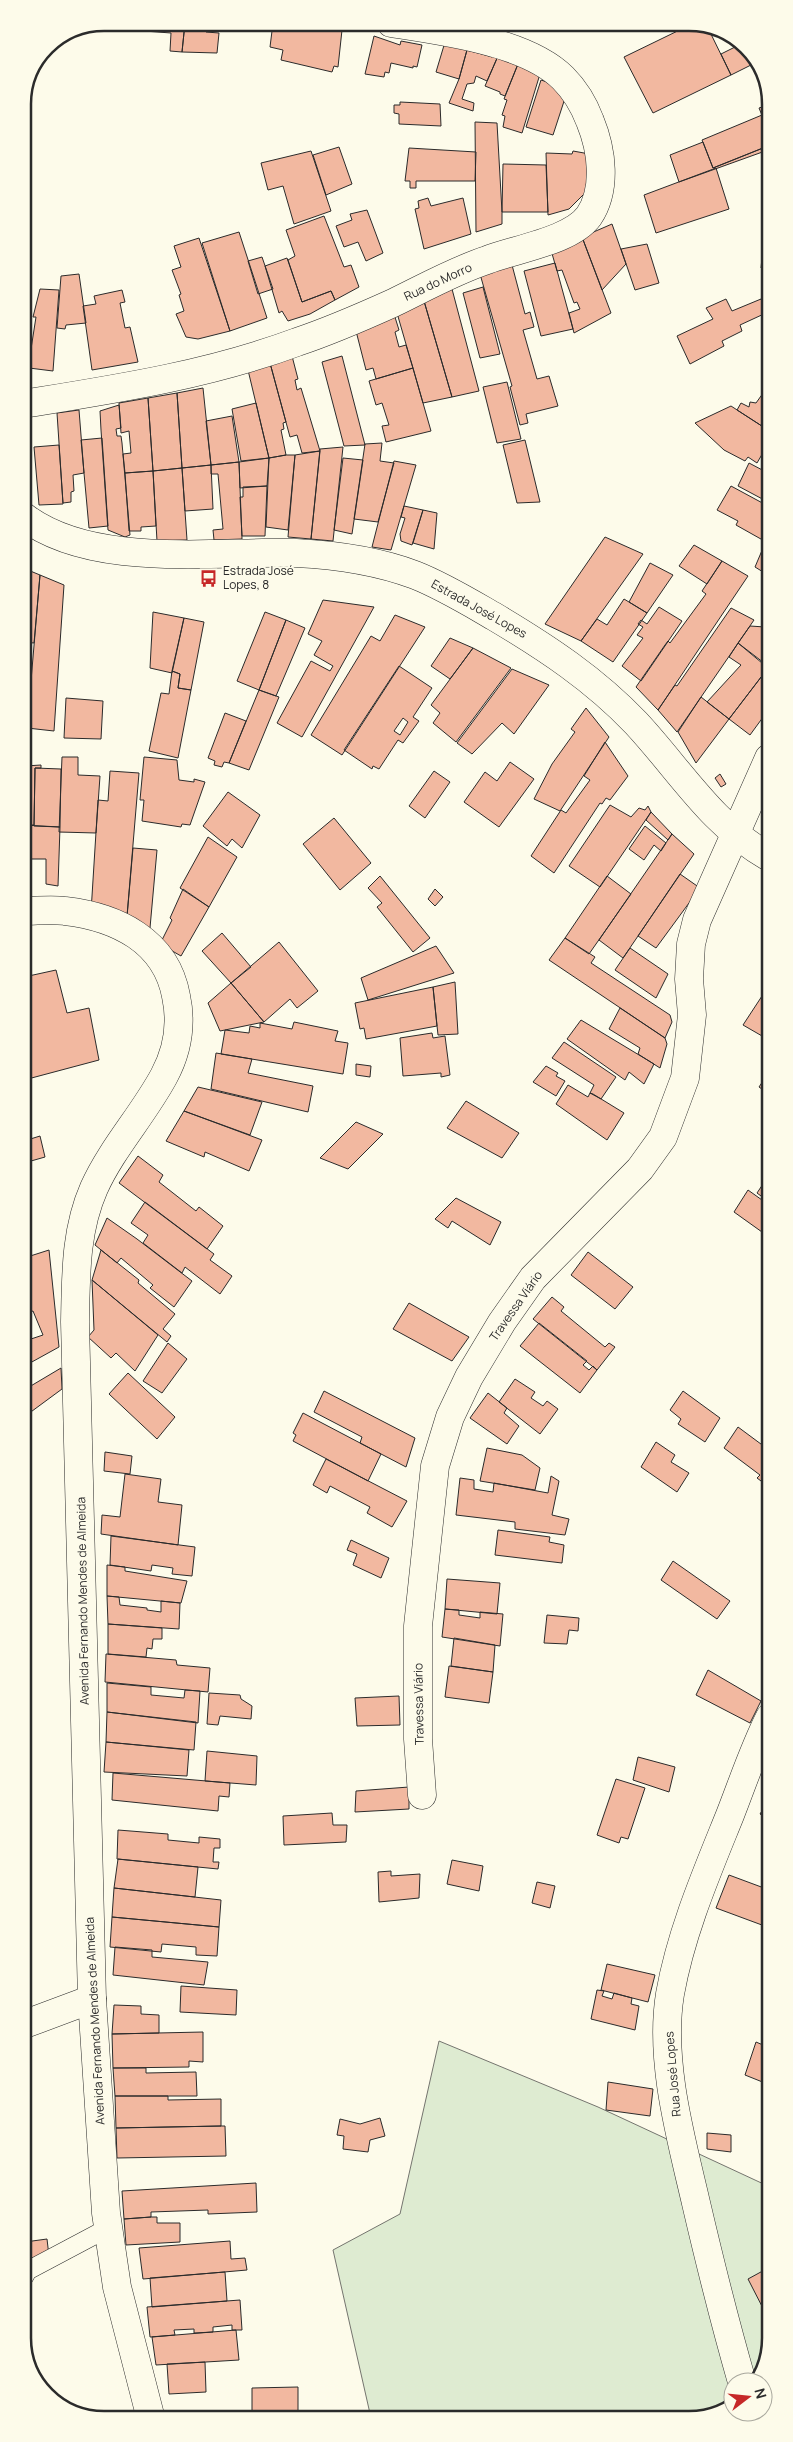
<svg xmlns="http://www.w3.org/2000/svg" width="793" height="2442" font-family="Manrope,sans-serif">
<rect width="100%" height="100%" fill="#fdfbea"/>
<path fill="#deebd1" stroke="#74746e" d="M439 2041 598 2107 770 2187V2338L755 2382H733V2401L710 2417 371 2418 333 2250 400 2214Z"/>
<path fill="#f2b8a0" stroke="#2b2b2b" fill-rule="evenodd" d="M105 23H185L182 52 170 51 171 33 104 28Z
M185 23H207L206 32 219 33 217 53 182 52Z
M273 23H320L319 27 342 30 338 67 334 66 332 72 281 60 283 50 270 47Z
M694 23 708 28 731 75 653 113 624 57Z
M374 36 400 45 401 41 422 45 417 67 413 66V68L391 63 389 73 385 72 384 77 365 74Z
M445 42 467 50 459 79 436 72Z
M743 43 755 63 731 75 721 54Z
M467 50 492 57V54L498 56 487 81 476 76 474 83 467 84 462 99 474 103 473 111 449 103 459 79Z
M498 56 518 64 505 96 500 94V92L485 86Z
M518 64 540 74 522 133 503 127 505 116 502 115 507 100 504 99Z
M541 80 568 89 553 135 526 127Z
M400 102 440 104 441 126 399 124V114L394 113V105H400Z
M768 105V130L759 108Z
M762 115 768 130V146L713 168 702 140Z
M475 122 497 123 502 212V224L476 232Z
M703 142 713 168 768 146V150L679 182 670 155Z
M339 147 352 184 326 195 313 155Z
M409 148 476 152 475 181H416V188H410V181H405Z
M311 151 331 211 294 224 283 186 268 190 261 163Z
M573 151 595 155 587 191 569 209 548 215 546 153 572 154Z
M503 164 546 165 548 212H502Z
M716 168 729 209 656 233 644 195Z
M428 198 431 206 463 198 471 234 424 249 415 209 419 208 418 201Z
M367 210 383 253 366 261 358 242 344 247 336 226 352 220 350 214Z
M324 216 344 267 351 265 359 287 335 300 331 291 302 302 288 260 295 256 286 230Z
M766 217H768V273H766V268H761Z
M612 224 626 264 602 290 582 237Z
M239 232 267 318 230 331 202 243Z
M582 237 611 313 574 333 569 313 580 309 577 302 574 303 562 270 557 271 551 250Z
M199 238 230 331 198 339 186 337 176 314 184 311 179 295 181 294 172 270 181 267 174 246Z
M647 244 659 283 635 290 621 249Z
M262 257 273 289 258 294 248 261Z
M287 258 302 302 331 291 335 300 310 314 288 321 282 311 279 313 265 266Z
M555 263 573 329 541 336 524 271Z
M512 265 525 314 530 312 534 327 523 330 537 379 549 376 558 406 526 414 528 423 520 425 510 387 512 386 480 274Z
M79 274 86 323 66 325 65 329 57 328 61 276Z
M483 287 500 354 480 358 463 293Z
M40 289 59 290 53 371 29 368V359L25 358 26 348 31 349 36 317H33Z
M452 289 479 391 452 397 424 301Z
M122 290 125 302 120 303 125 328 130 327 138 362 92 370 83 306 96 304 94 296Z
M726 299 732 311 761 299 766 313 740 325 742 331 722 341 724 346 690 364 677 336 713 319 706 308Z
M424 301 452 397 423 403 397 313Z
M394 314 399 330 395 332 399 347 406 345 413 368 376 379 373 368 366 370 356 331Z
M292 356 298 379 295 380 297 390 301 388 320 451 302 453 297 435 290 437 270 363Z
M342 356 365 445 344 446 322 362Z
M270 363 286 422 283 423 284 429 281 430 286 455 269 458 248 370Z
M413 368 431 431 386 442 382 426 389 425 382 403 376 405 369 381Z
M507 382 521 439 497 443 483 387Z
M203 388 211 465 182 468 177 393Z
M766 389 768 391V430L737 410 741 403 749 407 750 402 756 403Z
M177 393 182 468 153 471 148 398Z
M148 398 153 471 125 473 123 454 131 453 129 431 121 433 119 403Z
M256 403 269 458 241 461 232 409Z
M119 405 121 428 116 429 117 436H121L122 443 130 535 125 537 108 530 101 430 100 411Z
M731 406 768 430V444L757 463 748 457 745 461 724 450 695 423Z
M79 410 84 473 73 475 74 491 71 492V502L63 503 57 413Z
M232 416 239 462 211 465 206 421Z
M102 438 108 526 89 528 81 440Z
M525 440 540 502 517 503 503 445Z
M382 443 380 461 394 463 378 522 354 519 365 444Z
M59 445 63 504 39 505 34 447Z
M343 447 333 541 311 539 320 449Z
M320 451 311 539 288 537 295 455Z
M286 455H295L288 530 266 527 269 458Z
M269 458 267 486 240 488 239 462Z
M343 458 363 460 352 534 334 530Z
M394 461 416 465 391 550 372 547Z
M239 462 242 539 214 540 213 530 223 529 218 474H211V465Z
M749 463 768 473V502L738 486Z
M211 465 213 509 185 511 182 468Z
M182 468 187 540 157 541 153 471Z
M153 471 156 526 141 527V531H129L125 473Z
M267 486 265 536H242L240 497H243V487Z
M731 486 768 506V543L736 525 738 521 717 510Z
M404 506 423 510 412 545 401 541 400 534 405 518 401 517Z
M423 510 437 513 434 549 413 543Z
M605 537 643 554 581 641 545 624Z
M766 541 768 543V575L755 567Z
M694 545 722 561 707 584 679 566Z
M722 561 748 576 658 710 636 687 665 645 668 641 670 643 706 594 702 591Z
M650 563 673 575 647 613 629 602Z
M23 568 40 575 34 643 23 642Z
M40 575 64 585 54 731 27 728Z
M624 599 647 613 613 662 581 641 597 619 607 625Z
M323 600 374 607 302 737 277 723 311 661 330 671 333 666 314 655 322 641 308 634Z
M659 607 682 621 641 681 622 666 643 638 637 635 643 627 638 624 641 620 647 624Z
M731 608 754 620 677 732 658 710 675 685 677 686Z
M153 612 184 618 172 673 150 668Z
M265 612 286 620 259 690 237 681Z
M395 615 425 627 342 755 311 735 371 636 380 641Z
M184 618 204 622 191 690 178 688 180 674 172 671Z
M286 620 305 628 276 696 259 690Z
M768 622V666L738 643 750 626 765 627Z
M450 638 473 648 450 679 431 666Z
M738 643 768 668 729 719 707 702 741 665 729 657Z
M473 648 511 668 456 742 433 723 440 713 431 705Z
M399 666 432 688 413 717 419 721 403 743 398 740 379 769 373 766 372 769 344 750ZM403 718 408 722 400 735 394 731Z
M768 668 769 709 750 735 729 719Z
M512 669 549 685 514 734 502 723 472 754 457 743Z
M172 671 180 674 178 688 191 690 178 758 149 751 161 693 169 694Z
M259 690 279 697 249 770 229 763Z
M701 697 729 719 696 763 678 732Z
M66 698 103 701 101 739 64 738Z
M586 708 609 737 560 811 534 799 552 764 575 732 571 729Z
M225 713 246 721 229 763 224 762 222 767 214 765 215 761 208 758Z
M605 742 628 776 610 800 606 798 602 804 600 803 554 873 531 856 561 810 566 813 590 780 584 776Z
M23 757H25L24 782H23Z
M62 757H78V775L100 776 96 833 59 832Z
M144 757 177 760 179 780 194 782V779L205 782 190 825 182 824 181 827 142 821 144 800H140Z
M510 762 534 779 499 827 464 802 485 772 497 781Z
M41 765V768H35L34 825H23L25 766Z
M35 768 61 769 60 827 34 826Z
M110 771 139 773 126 928 91 912 98 800 108 801Z
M434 771 450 782 425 818 409 806Z
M720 774 726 784 721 787 715 778Z
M228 792 260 815 242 848 232 839 227 846 203 826Z
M610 805 631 817 639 808 645 810 648 806 651 812 600 887 569 866Z
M651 812 672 834 668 840 646 820Z
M334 818 371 863 340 890 303 844Z
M23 825 60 827 58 886 46 884V859H24Z
M645 826 666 843 661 851 654 845 644 860 629 849Z
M672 834 694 854 623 958 599 940Z
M208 837 237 857 209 907 180 888Z
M133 848 157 850 149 939 126 928Z
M680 874 700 888 656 948 638 936Z
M380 876 430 938 413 952 377 907 382 903 368 888Z
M607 876 631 894 589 954 565 938Z
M183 889 209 907 181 956 160 944 172 920 170 918Z
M435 889 443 897 435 906 428 899Z
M222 933 251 967 231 983 202 951Z
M565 938 595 957 591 963 670 1015 672 1022 665 1038 549 960Z
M279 942 318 991 297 1008 290 999 264 1022 231 983Z
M436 946 454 973 368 1000 361 978Z
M630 948 668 974 656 998 615 970Z
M56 970 67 1013 89 1008 99 1060 24 1080V977Z
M455 982 458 1034 438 1035 433 987Z
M231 983 264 1022 220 1031 208 1003Z
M433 987 437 1026 366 1039 364 1028 360 1029 355 1003Z
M762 996 769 1000V1040L743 1025Z
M620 1008 665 1038 667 1044 660 1068 638 1054 640 1048 609 1029Z
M581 1020 654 1064 644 1084 629 1072 625 1080 567 1039Z
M294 1022 338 1031 335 1041 348 1043 343 1074 221 1054 225 1030 249 1033 250 1026 260 1028V1023L292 1029Z
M432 1033 433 1038 445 1036 450 1075 441 1077V1073L403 1076 400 1038Z
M564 1042 616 1077 601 1099 590 1093 594 1085 552 1058Z
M216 1053 252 1059 248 1073 313 1086 308 1112 211 1089Z
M356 1064 371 1066 370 1077 356 1075Z
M546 1066 558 1073 556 1076 565 1081 556 1096 533 1082Z
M769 1072V1094L759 1087Z
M568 1085 588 1097 590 1093 593 1094 624 1113 607 1140 556 1104Z
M198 1087 262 1102 250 1135 184 1111Z
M466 1101 519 1133 502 1158 447 1128Z
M184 1111 262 1140 249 1171 205 1152 204 1157 166 1141Z
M356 1122 383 1134 348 1169 320 1158Z
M40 1136 45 1157 24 1163V1141Z
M138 1156 163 1175 159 1182 196 1211 199 1207 223 1226 207 1249 119 1183Z
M769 1175V1202L757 1193Z
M748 1190 769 1205V1237L734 1212Z
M456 1198 501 1222 490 1245 452 1221 448 1228 435 1219Z
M145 1202 214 1254 210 1260 232 1276 220 1294 185 1267 182 1273 143 1243 148 1235 131 1223Z
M107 1218 137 1239 192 1281 174 1307 150 1288 153 1285 121 1258 117 1263 95 1245Z
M49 1250 59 1347 30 1363 25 1341 43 1335 33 1311 24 1314V1258Z
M101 1250 139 1280 138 1283 175 1314 163 1329 171 1336 167 1342 92 1280Z
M588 1252 633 1287 615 1309 571 1275Z
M92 1280 158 1335 135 1371 116 1353 111 1358 88 1337 94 1330Z
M552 1297 564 1307 561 1311 605 1347 609 1343 615 1347 597 1370 533 1319Z
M409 1303 469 1337 452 1361 393 1329Z
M539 1323 587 1361 583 1365 589 1370 593 1366 597 1370 580 1393 520 1346Z
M168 1343 187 1359 162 1393 143 1381Z
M61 1368 62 1389 24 1417V1390Z
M128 1373 175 1417 157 1439 109 1394Z
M515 1379 535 1392 531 1398 543 1406 547 1401 558 1409 540 1434 499 1402Z
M324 1391 415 1438 406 1467 360 1443 362 1437 314 1412Z
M683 1391 720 1418 705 1442 678 1424 681 1419 670 1410Z
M488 1393 507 1408 504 1413 519 1426 507 1444 470 1418Z
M303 1413 381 1454 368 1481 293 1441 296 1435 293 1433Z
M738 1427 769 1450V1482L768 1480 765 1484 757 1478 760 1475 724 1448Z
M656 1442 675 1455 671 1462 689 1473 677 1492 641 1467Z
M487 1448 522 1455 540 1468 535 1490 480 1481Z
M105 1452 132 1456 130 1474 104 1471Z
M326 1459 407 1501 392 1527 367 1513 370 1507 330 1486 327 1493 313 1485Z
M125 1474 161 1479 158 1502 182 1505 178 1545 101 1534 102 1515 120 1517Z
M551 1476 559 1481 552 1515 569 1519 565 1535 515 1529V1522L456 1515 460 1478 474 1480V1489L493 1492 494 1483 548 1493Z
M498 1530 550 1537 549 1542 564 1545 562 1563 495 1555Z
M111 1536 195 1547 192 1576 172 1574 173 1568 152 1565 151 1571 110 1565Z
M351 1540 389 1558 381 1578 353 1565 357 1554 347 1550Z
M673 1561 730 1601 717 1619 661 1580Z
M107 1565 125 1567V1571L187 1581 181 1603 107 1596Z
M447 1579 500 1583 497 1614 445 1609Z
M107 1596 119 1597 120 1605 147 1608V1610L161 1612V1601L180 1603 179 1629 108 1624Z
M445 1609 459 1610V1615L480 1618V1612L503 1614 500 1646 442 1637Z
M547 1615 579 1618 578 1631 569 1630 567 1644 544 1643Z
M108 1624 162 1628V1639H153L152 1649 147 1648 146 1657 108 1654Z
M454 1638 495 1645 493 1672 451 1666Z
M106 1654 176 1660 177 1665 210 1668 208 1692 105 1682Z
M449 1666 493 1672 489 1703 445 1697Z
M708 1670 761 1701 750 1723 696 1695Z
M107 1683 151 1687V1695L184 1698 185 1690 200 1691 198 1723 107 1712Z
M209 1693 240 1695 241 1699 252 1706 251 1719 220 1716 218 1725 207 1724Z
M399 1696 400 1725 357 1726 355 1698Z
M107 1712 196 1722 194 1750 106 1742Z
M106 1742 189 1750 187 1776 104 1772Z
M207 1751 257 1756 256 1785 205 1781Z
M638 1757 675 1767 669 1792 633 1780Z
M113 1773 230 1783 229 1797 219 1796 218 1811 112 1800Z
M616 1779 645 1788 628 1839 621 1837 619 1843 597 1835Z
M409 1787V1809L355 1812 356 1791Z
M770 1798V1820L760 1814Z
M332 1813 333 1825H347L346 1842 284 1845 283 1816Z
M118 1830 168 1834V1840L199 1843V1837L220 1839V1848H214L213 1862H219L218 1869 117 1859Z
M118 1859 198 1867 195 1897 114 1888Z
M452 1860 483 1866 479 1891 447 1884Z
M391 1871V1876L420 1874 419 1898 379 1902 378 1872Z
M729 1875 764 1888 762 1894 770 1897V1928L716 1908Z
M537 1882 555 1886 550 1908 532 1903Z
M114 1888 221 1900 219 1927 112 1917Z
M112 1917 219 1927 217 1956 196 1955V1947L162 1944 161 1952 110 1947Z
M770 1944V1965L763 1962Z
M115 1947 152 1950V1957L208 1962 204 1985 113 1975Z
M607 1964 655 1975 648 2002 601 1990Z
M181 1986 237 1990 236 2015 180 2012Z
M597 1990 604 1991 602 1996 612 1999 614 1993 632 1998 631 2004 639 2006 635 2030 591 2019Z
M114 2005 141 2006V2014L159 2015V2033L112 2034Z
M203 2032V2062L189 2061V2067L113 2068 112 2034Z
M756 2042 770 2048V2085L745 2075Z
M113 2068H146V2073L196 2072 197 2096H115Z
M608 2082 653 2089 650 2116 606 2110Z
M115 2096H168V2100L221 2099V2126L116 2128Z
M380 2118 385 2136 370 2140 368 2152 343 2149 344 2136 337 2135 340 2119 360 2124Z
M221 2126H225L226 2156 117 2158 116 2128Z
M707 2133 731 2135V2152L707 2149Z
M256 2183 257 2212 208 2214V2210L151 2212V2217L124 2219 122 2191Z
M151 2217H157V2223H180V2242L126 2245 124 2219Z
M47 2239 49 2256 25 2259V2242Z
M230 2241 231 2259 245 2258 247 2270 143 2279 139 2248Z
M770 2267V2316L768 2318 748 2279Z
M225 2272 227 2301 152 2307 150 2278Z
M240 2300 242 2330H232V2325L213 2327V2332L194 2333V2329L174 2330 175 2335 150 2337 147 2307Z
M236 2330 239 2360 156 2365 152 2337Z
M205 2362 206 2392 169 2394 167 2364Z
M761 2367 756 2380 752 2371Z
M298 2387V2418H285L284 2411 252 2412V2388Z"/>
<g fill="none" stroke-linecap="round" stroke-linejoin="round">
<defs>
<path id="lane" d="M25 2276 27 2271 108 2228"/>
<path id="street" d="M23 404C116 389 208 375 297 342 330 331 362 317 393 303 424 288 454 271 487 260 515 249 571 241 589 216 607 189 602 150 590 121 584 105 575 90 563 78 526 41 441 31 391 23
M23 516C91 569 215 551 296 553 336 555 378 561 415 575 443 586 469 602 495 617 547 648 594 679 636 723 679 769 712 825 769 857
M422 1795 418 1739V1626L435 1466 450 1417 469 1377 502 1322 533 1278 640 1169 663 1137 685 1078 692 1015 689 979 691 944 697 920 769 758
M25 2024 92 1999
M742 2382C725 2323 710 2263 696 2203 681 2138 659 2061 670 1994 681 1932 707 1872 730 1815 743 1782 754 1748 770 1717"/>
<path id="secondary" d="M24 911C37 911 52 909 65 911 117 917 166 941 176 996 182 1024 178 1050 164 1076 143 1115 112 1148 94 1188 75 1231 76 1276 75 1322L92 1999 106 2213 117 2287 151 2419"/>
</defs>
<use href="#lane" stroke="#2b2b2b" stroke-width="19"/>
<use href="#street" stroke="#2b2b2b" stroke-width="29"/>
<use href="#secondary" stroke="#2b2b2b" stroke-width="29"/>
<use href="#lane" stroke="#fdfbea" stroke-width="18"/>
<use href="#street" stroke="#fdfbea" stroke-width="28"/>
<use href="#secondary" stroke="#fdfbea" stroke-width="28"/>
</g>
<defs>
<symbol id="bus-bare" viewBox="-9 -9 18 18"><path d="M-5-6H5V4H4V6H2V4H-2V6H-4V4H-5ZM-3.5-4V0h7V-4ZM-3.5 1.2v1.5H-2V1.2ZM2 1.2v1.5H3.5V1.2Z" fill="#c62828" stroke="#fdfbea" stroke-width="2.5" paint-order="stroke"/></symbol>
</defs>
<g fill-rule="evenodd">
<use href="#bus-bare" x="196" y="566" width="25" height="25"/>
</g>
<g text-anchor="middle" stroke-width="4" stroke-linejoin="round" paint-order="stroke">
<g font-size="12" fill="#2b2b2b" stroke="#fdfbea">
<text transform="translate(438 282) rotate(-25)" y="4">Rua do Morro</text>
<text transform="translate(479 609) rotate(29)" y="4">Estrada José Lopes</text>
<text transform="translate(516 1306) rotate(-55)" y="4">Travessa Viário</text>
<text transform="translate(83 1601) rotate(-91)" y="4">Avenida Fernando Mendes de Almeida</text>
<text transform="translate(419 1704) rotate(-91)" y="4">Travessa Viário</text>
<text transform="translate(95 2021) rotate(-93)" y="4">Avenida Fernando Mendes de Almeida</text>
<text transform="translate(673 2074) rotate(-95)" y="4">Rua José Lopes</text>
</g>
<g font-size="12" fill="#2b2b2b" stroke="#fdfbea" text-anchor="start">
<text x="223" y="575">Estrada José<tspan x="223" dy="14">Lopes, 8</tspan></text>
</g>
</g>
<path d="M0 0H793V2442H0ZM104 31H689A73 73 0 0 1 762 104V2338A73 73 0 0 1 689 2411H104A73 73 0 0 1 31 2338V104A73 73 0 0 1 104 31Z" fill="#fdfbea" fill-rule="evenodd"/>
<path fill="none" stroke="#2b2b2b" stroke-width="2.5" d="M104 31H689A73 73 0 0 1 762 104V2338A73 73 0 0 1 689 2411H104A73 73 0 0 1 31 2338V104A73 73 0 0 1 104 31Z"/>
<g transform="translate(748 2397) rotate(74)"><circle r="24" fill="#fdfbea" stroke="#a9a89e"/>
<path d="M0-4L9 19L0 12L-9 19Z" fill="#c62828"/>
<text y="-8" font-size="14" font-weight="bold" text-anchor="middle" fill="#2b2b2b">N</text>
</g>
</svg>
